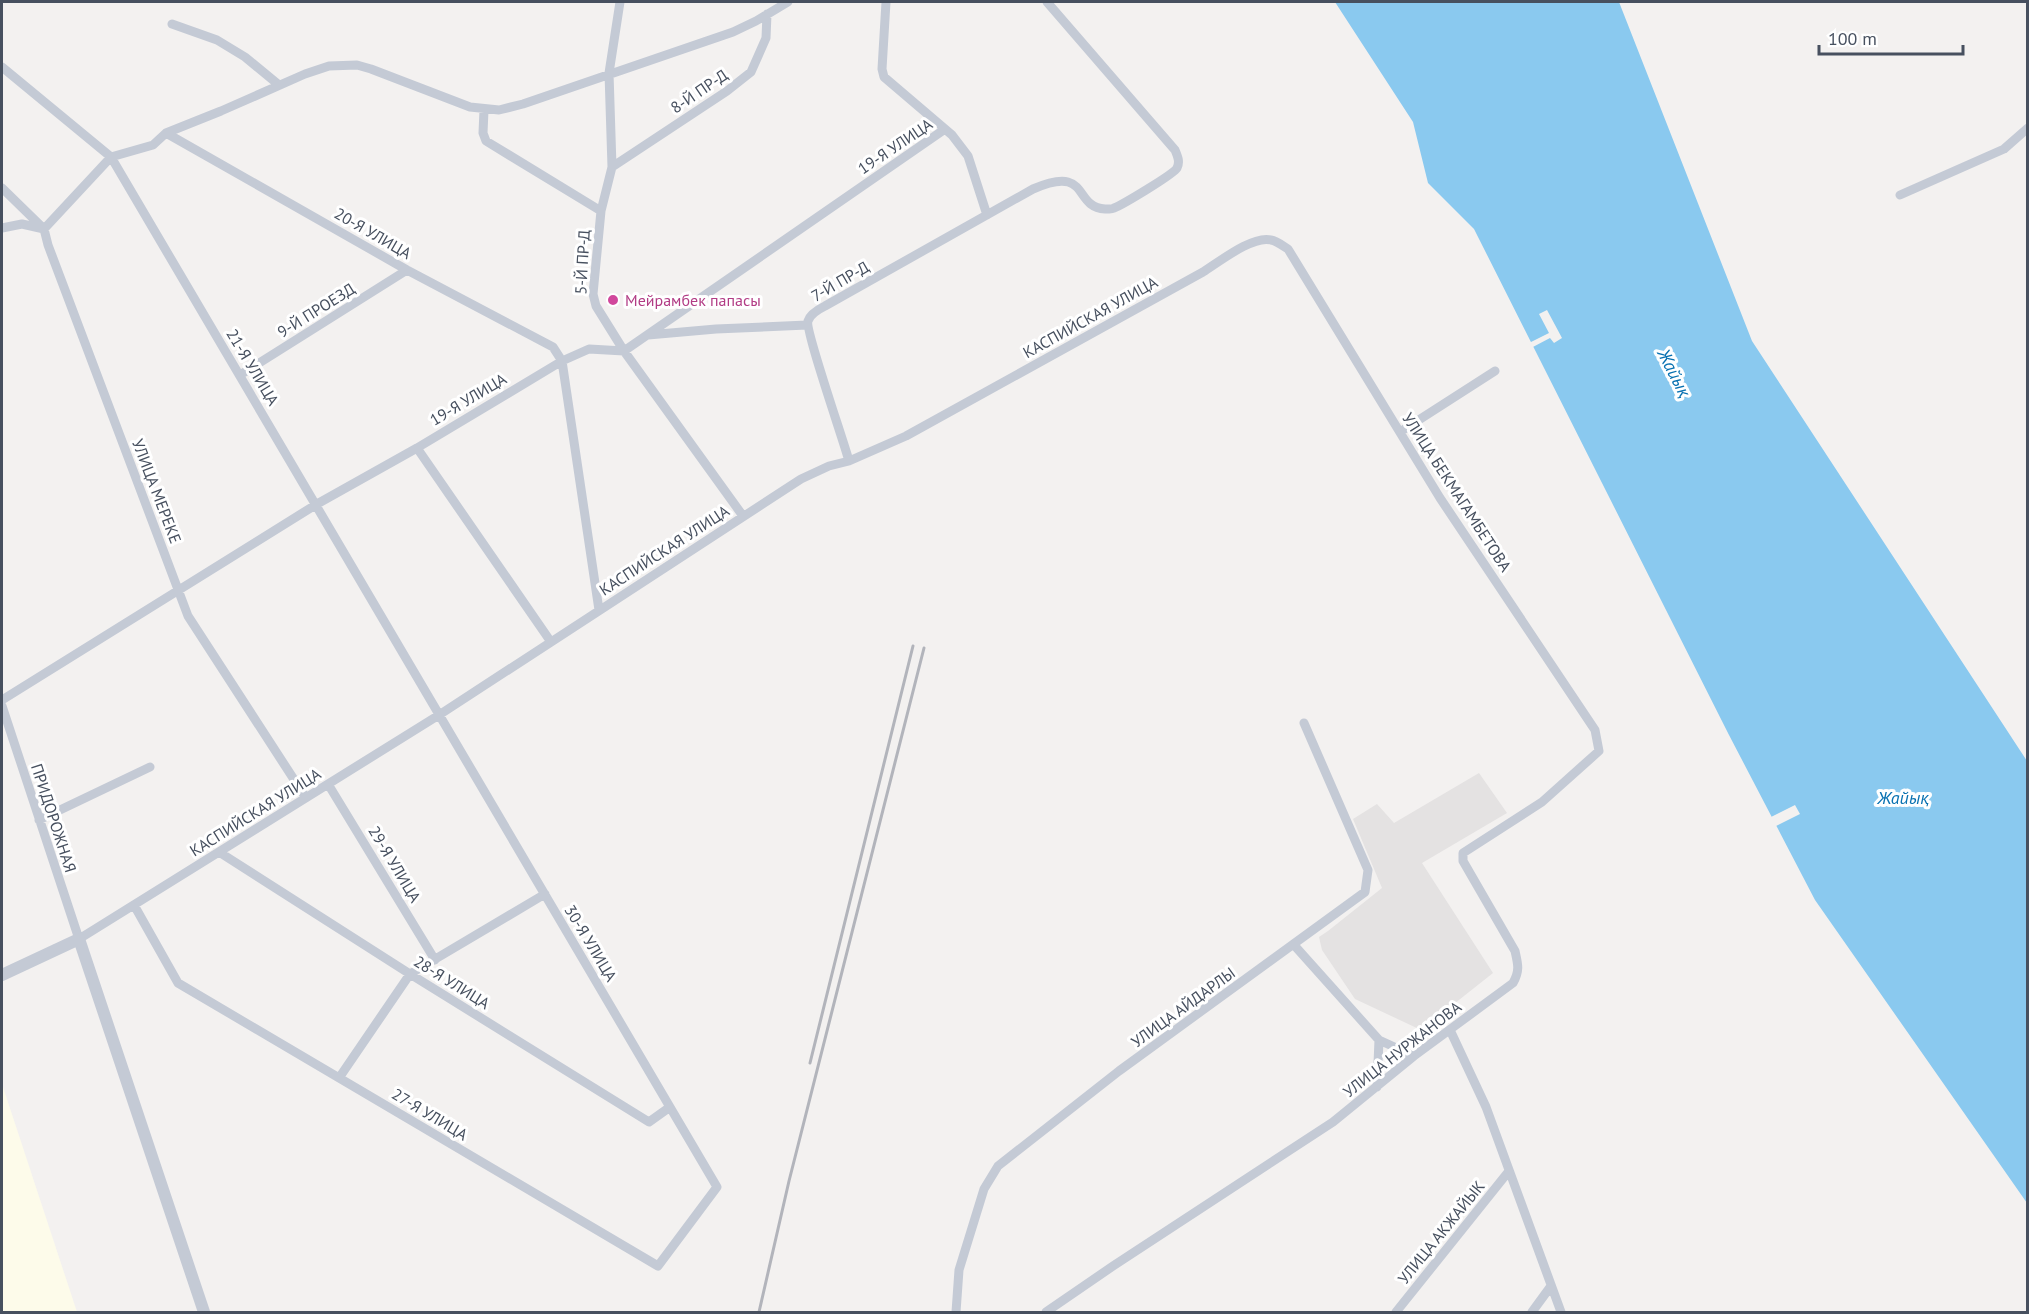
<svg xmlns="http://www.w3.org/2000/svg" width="2029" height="1314" font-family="'PT Sans',sans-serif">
<rect width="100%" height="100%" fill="#f3f1f0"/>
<path fill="#fdfbea" d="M2 1084 4 1090 77 1312H2Z"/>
<path fill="#e4e2e2" d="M1479 773 1507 813 1422 863 1493 973 1421 1030 1355 999 1322 950 1319 937 1328 931 1382 888 1353 819 1377 804 1394 823Z"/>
<path fill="#8ac9ef" d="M1335 2H1619L1752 341 2027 761V1203L1815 900 1729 735 1474 229 1428 183 1413 122Z"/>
<path fill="#f3f1f0" d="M1547 310 1562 338 1554 343 1550 338 1531 348 1529 343 1549 333 1539 314Z
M1795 805 1800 814 1774 827 1769 818Z"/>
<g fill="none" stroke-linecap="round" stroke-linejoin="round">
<path stroke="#c4cad5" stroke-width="9" d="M620 2 609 73 612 167 601 211 593 294 596 306 624 351 743 516
M886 2 882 69 884 77 952 135 968 156 987 215
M172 24 217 40 245 57 279 85
M2 67 111 157 717 1187 658 1266 178 983 134 905
M484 110 483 133 486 141 601 211
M166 133 407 270 553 347 562 361 599 610
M612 167 727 91 751 72 766 38 767 14
M2 188 44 229 48 245 188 616 306 798
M1900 195 2004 149 2028 128
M2 228 22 224 44 229 111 157 153 145 166 133 221 111 305 74 329 66 357 65 371 69 470 107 499 110 523 104 733 32 756 21 788 2
M648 335 716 329 807 325
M240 375 407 270
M1400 432 1495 371
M417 448 551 642
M849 461C844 442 805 330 808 321 810 314 819 309 825 306L1033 189C1091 164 1072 207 1105 209 1106 209 1113 209 1114 208 1122 205 1174 174 1177 168 1180 162 1178 157 1175 150L1047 2
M2 700 317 504 417 448 562 361 589 349 624 351 945 129
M2 706 79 939 439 715 801 479 829 466 849 461 906 436 1203 272C1219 262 1253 235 1271 240 1277 241 1283 246 1288 249L1440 498 1595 730 1599 751 1542 802 1463 853V861L1515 951C1518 964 1520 971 1513 983L1414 1056 1333 1122 1113 1266 1046 1312
M328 784 435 960
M39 820 150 767
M219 852 410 974 649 1122 670 1107
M1294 945 1379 1040 1377 1087
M1450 1030 1486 1107 1561 1312
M1379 1040 1414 1056
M339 1078 410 974 545 894
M956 1312 959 1270 984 1189 998 1166 1119 1071 1365 892 1368 870 1304 723
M1396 1312 1509 1171
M1532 1312 1551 1286"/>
<path stroke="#c4cad5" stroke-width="12" d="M2 975 79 939 204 1312"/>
<path stroke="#b2b4bb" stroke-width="3" d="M810 1063 913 646
M759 1312 789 1181 924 648"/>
</g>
<circle fill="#d1479c" stroke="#fff" stroke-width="2" cx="613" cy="300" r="6"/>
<g text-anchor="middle" stroke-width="6" stroke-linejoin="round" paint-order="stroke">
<g font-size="16" fill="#47505f" stroke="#fff">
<text transform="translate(699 91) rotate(-34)" y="6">8-Й ПР-Д</text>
<text transform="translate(895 146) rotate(-34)" y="6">19-Я УЛИЦА</text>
<text transform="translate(373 233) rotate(30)" y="6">20-Я УЛИЦА</text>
<text transform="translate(582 262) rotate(-87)" y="6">5-Й ПР-Д</text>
<text transform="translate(840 281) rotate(-30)" y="6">7-Й ПР-Д</text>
<text transform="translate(316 310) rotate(-32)" y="6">9-Й ПРОЕЗД</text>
<text transform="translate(1090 317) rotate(-29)" y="6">КАСПИЙСКАЯ УЛИЦА</text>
<text transform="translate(253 367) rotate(59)" y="6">21-Я УЛИЦА</text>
<text transform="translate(468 399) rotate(-31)" y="6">19-Я УЛИЦА</text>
<text transform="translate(157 491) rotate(69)" y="6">УЛИЦА МЕРЕКЕ</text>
<text transform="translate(1457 492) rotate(57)" y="6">УЛИЦА БЕКМАГАМБЕТОВА</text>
<text transform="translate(664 550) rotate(-33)" y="6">КАСПИЙСКАЯ УЛИЦА</text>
<text transform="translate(255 812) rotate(-32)" y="6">КАСПИЙСКАЯ УЛИЦА</text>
<text transform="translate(54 818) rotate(72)" y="6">ПРИДОРОЖНАЯ</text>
<text transform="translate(395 864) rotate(59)" y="6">29-Я УЛИЦА</text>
<text transform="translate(591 943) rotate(59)" y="6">30-Я УЛИЦА</text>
<text transform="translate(452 982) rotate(32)" y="6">28-Я УЛИЦА</text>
<text transform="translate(1183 1007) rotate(-36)" y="6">УЛИЦА АЙДАРЛЫ</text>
<text transform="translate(1402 1049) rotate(-38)" y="6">УЛИЦА НУРЖАНОВА</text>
<text transform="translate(430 1114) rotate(31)" y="6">27-Я УЛИЦА</text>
<text transform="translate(1441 1232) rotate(-51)" y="6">УЛИЦА АКЖАЙЫК</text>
</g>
<g font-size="16" fill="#b23c85" stroke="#fff" text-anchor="start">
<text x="625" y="306">Мейрамбек папасы</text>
</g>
<g font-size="18" font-style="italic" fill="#0871b1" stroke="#fff">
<text transform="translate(1674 373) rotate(63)" y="6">Жайық</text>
<text x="1903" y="804">Жайық</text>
</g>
</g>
<rect width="2029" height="1314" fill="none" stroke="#47505f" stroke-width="6"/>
<path d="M1819 45v9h144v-9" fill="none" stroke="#47505f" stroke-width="3"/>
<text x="1828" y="45" font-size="18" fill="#47505f" stroke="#ffffff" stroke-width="4.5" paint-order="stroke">100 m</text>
</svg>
